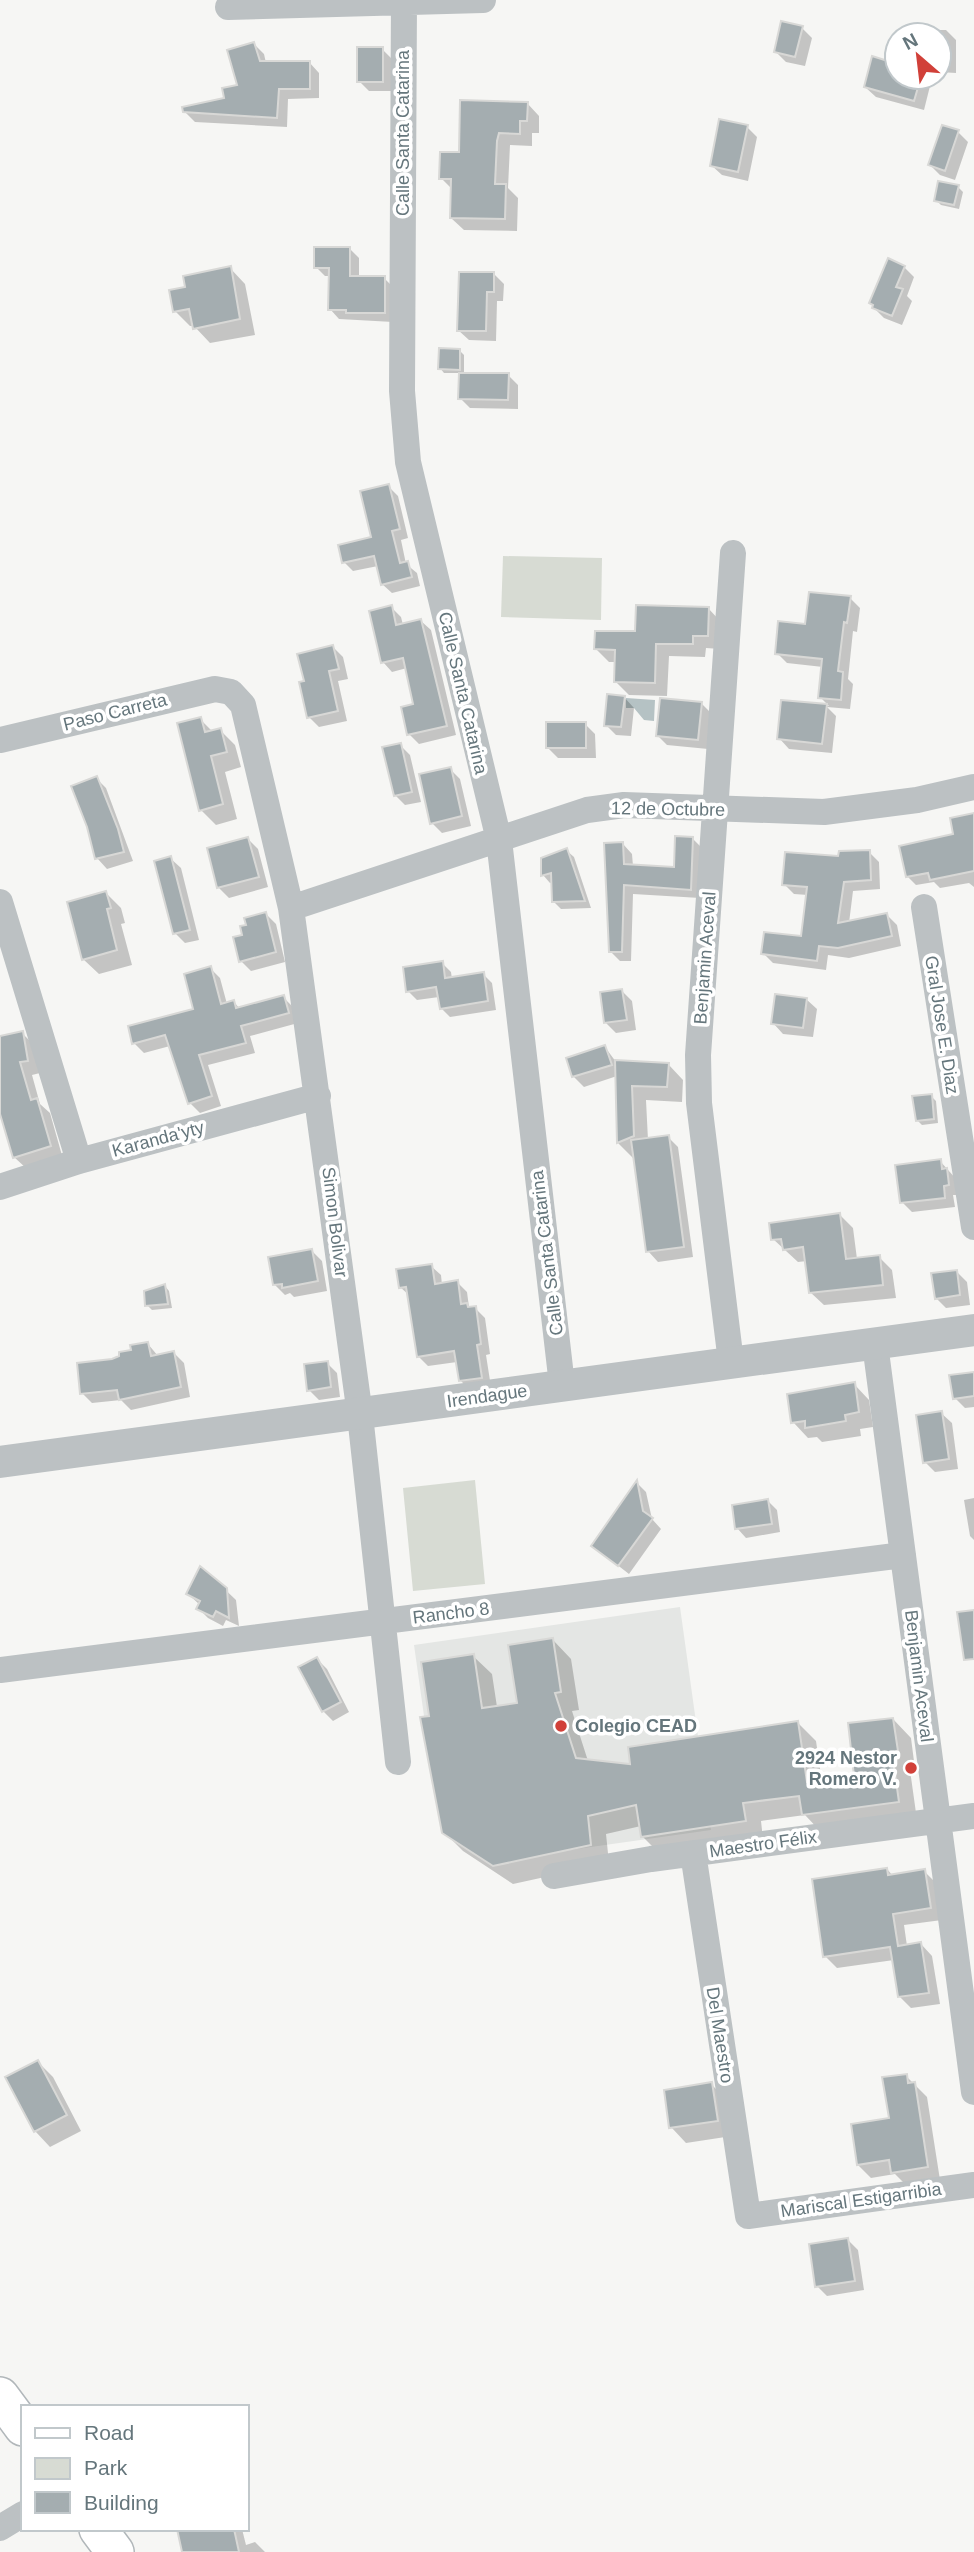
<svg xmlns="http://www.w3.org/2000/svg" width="974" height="2552" font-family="Arial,sans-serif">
<rect width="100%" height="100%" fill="#f6f6f4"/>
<path fill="#e4e6e4" d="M680 1607 711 1830 486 1862 437 1808 414 1645Z"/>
<path fill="#d7dbd3" d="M503 556 602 558 601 620 501 617Z
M475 1480 485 1584 413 1591 403 1488Z"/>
<path fill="#b5c2c4" d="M626 698 655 700 654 721 644 720 634 708H626Z"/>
<path fill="#0003" d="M802 28 812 38 805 66 786 62 776 52Z
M918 30H946L956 40V73L939 72V35H917Z
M254 44 264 54 266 63 309 62 319 73V98L288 99 287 127 195 122 185 112 226 100 240 86Z
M382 49 392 59V91H369L359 81Z
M873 59 897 65V77H926L931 82 924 110 876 97 865 87Z
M527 103 539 116V133H532V146L510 145 508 188 518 198 517 231 464 230 451 218 452 189 441 178 461 154Z
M747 127 757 137 748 181 722 175 711 165Z
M958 132 968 142 955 180 940 175 930 165Z
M958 187 963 192 959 209 941 205 936 200Z
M350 249 359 258V278H384L393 287V322L339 319 330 309V276H325L316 267Z
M904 267 914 277 907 296 912 301 902 325 884 318 874 308Z
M230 268 245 284 255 335 210 343 194 326H190L175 311 187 288Z
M494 274 504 284 503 301H497L496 341 469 340 458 330Z
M460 351 464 355V374L508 375 518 385V409L470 408 460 398 461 373H444L440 368Z
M388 486 398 496 408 538 401 540 406 564 417 573 420 586 392 593 382 584 378 566 353 571 344 562 374 539Z
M850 598 860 608 857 632 853 631 848 679 853 684 850 709 827 707 836 716 832 753 789 749 779 738 783 702 829 706 820 697 823 667 787 663 777 653 807 626Z
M391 607 401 617 403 625 421 621 431 630 456 735 419 744 409 734 415 706 407 668 392 672 383 662Z
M708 608 721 622 720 649 706 648 705 657 669 656 667 696 629 695 616 682V662H609L596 649Z
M333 647 343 657 348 679 338 681 347 721 319 727 309 717 306 682Z
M624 697 634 708 631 736 616 735 606 725Z
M702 704 712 714 708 749 667 745 657 735Z
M200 719 213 732 220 730 235 745 241 767 225 772 237 819 216 825 201 810Z
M585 724 595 734 596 758H558L548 748Z
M400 745 410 755 421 802 405 805 395 795Z
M450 769 460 779 471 826 442 833 432 823Z
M96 778 106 788 133 861 107 869 97 858 89 827Z
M974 815V887L969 883 940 888 934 882 916 885 907 876 955 835Z
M248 839 258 849 268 887 229 898 219 888 209 850Z
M693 839 702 848 700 898 633 894 631 961H620L611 952 623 844 632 854 633 866 676 869Z
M566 850 574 857 591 908 561 909 553 901V882L550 883 543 875Z
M869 852 879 862 880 889 853 891 849 923 887 915 897 925 901 946 849 958 828 955 826 970 773 963 763 953 803 938 808 895 794 894 784 884Z
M170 858 181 868 199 940 185 943 175 933Z
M106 893 121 908 125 923 121 924 132 965 99 974 83 959Z
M266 914 276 924 285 962 251 971 241 961 244 936Z
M442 963 451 972 452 979 483 974 492 983 496 1010 450 1017 441 1008 439 997 417 1000 408 991Z
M210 968 220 978 227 1004 234 1002 240 1009 283 997 293 1007 298 1023 250 1036 255 1053 208 1065 221 1106 200 1113 190 1103 170 1046 144 1053 134 1043 195 1010Z
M622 991 632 1001 636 1030 616 1033 606 1023Z
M806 999 817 1009 813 1037 783 1034 773 1023Z
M22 1033 35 1046 40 1073 32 1075 40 1104 50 1113 63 1159 27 1169 14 1157 0 1110V1038Z
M605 1047 616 1062 668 1064 683 1080 682 1102 646 1100 648 1140 668 1137 678 1147 693 1257 658 1262 648 1251 633 1158 618 1143 617 1076 584 1087 574 1077 568 1059Z
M931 1096 936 1101 938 1123 922 1125 917 1120Z
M940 1161 957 1180 958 1195H953L955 1207 912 1212 902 1202Z
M840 1215 853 1228 857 1259 879 1257 892 1270 896 1298 824 1305 810 1292 807 1261 798 1262 773 1239Z
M312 1251 322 1261 327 1291 294 1297 290 1293 285 1295 274 1284Z
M431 1266 441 1275 442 1285 457 1282 467 1292 469 1307 475 1308 485 1318 490 1354 486 1355 491 1387 470 1390 460 1380 457 1362 428 1366 418 1356 410 1296 400 1287Z
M957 1272 967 1282 970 1305 946 1308 936 1298Z
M165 1286 169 1291 172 1308 152 1310 147 1305Z
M148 1344 158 1356 174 1353 184 1363 190 1397 131 1410 121 1400 92 1403 82 1393 112 1361Z
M327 1363 337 1373 340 1397 319 1400 309 1390Z
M974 1373V1407L965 1408 955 1398Z
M854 1384 869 1400 873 1427 860 1429 861 1436 822 1442 817 1437 808 1438 793 1422Z
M941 1413 952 1423 958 1469 935 1472 925 1462Z
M637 1483 646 1492 652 1519 661 1529 629 1574 593 1546Z
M974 1498V1540L970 1536 964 1500Z
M768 1501 777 1510 780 1532 746 1538 737 1528Z
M214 1579 236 1600 239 1626 226 1620 223 1626 208 1618 198 1608 200 1605 188 1594Z
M553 1640 571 1659 579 1710 572 1711 588 1761 632 1766 798 1723 816 1741 822 1782 856 1778 893 1719 911 1738 915 1769 910 1770 917 1820 822 1833 805 1815 761 1821 763 1839 661 1855 642 1836 641 1826 606 1834 609 1863 513 1884 463 1851 444 1832 431 1717 473 1656 492 1674 497 1707 519 1704Z
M317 1659 327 1669 349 1712 333 1721 323 1711Z
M887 1869 893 1876 924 1871 936 1883 942 1920 904 1925 907 1946 921 1944 932 1956 940 2004 911 2008 899 1996 894 1960 837 1968 825 1956Z
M38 2062 53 2077 81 2131 50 2147 35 2131Z
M906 2076 927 2097 940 2180 906 2185 895 2174 871 2178 858 2165 891 2120Z
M711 2084 727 2100 732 2136 686 2143 671 2127Z
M848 2240 858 2250 864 2290 827 2296 817 2286Z
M178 2529H242L246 2545 255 2542 265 2552H186Z"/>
<path fill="#a4adb0" stroke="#d8d8d6" stroke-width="2" d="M781 21 803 26 795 57 774 52Z
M254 42 260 61H310V89H279L277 118 183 112 182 107 224 98 222 88 237 85 227 50Z
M357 47H383V82H357Z
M872 56 891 62 890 67 897 69V77H921L914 101 864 87Z
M460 100 528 102 527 121H520V134L499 133 497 141 495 184H506L505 219 450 218 451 179H439L440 152H459Z
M719 119 748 125 738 172 710 166Z
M942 125 959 130 945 171 928 165Z
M938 181 959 185 954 205 934 201Z
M314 247H350V276H385V313H346V310H328L329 268H314Z
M888 258 905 266 896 287 903 289 892 316 872 308 873 305 869 303Z
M231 266 240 319 193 329 189 309 173 312 169 290 185 287 183 276Z
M459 272H494V292H487L486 331H457Z
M439 348 460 349V370L438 369Z
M459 373H509L508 400 458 399Z
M389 484 400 529 392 531 400 563 408 561 412 577 381 585 374 556 342 563 338 545 371 537 360 491Z
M809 592 851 596 847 623 844 622 838 671 843 672 841 700 818 698 822 659 775 654 778 621 805 624Z
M392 605 396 625 421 619 447 726 407 735 401 707 413 704 403 658 381 663 369 611Z
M636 605 709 607 708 636H693V644H656L655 683 614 682 615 650 594 649 595 631H635Z
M333 645 339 669 329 671 338 711 307 718 299 682 304 681 297 654Z
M607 694 625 696 621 727 604 726Z
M660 698 702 702 698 740 656 736Z
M781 700 827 704 822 744 777 739Z
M201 717 205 732 221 728 227 752 211 756 223 804 199 811 177 723Z
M546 722H586V748H546Z
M401 743 412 792 394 796 382 747Z
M451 767 462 816 430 824 419 774Z
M97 776 118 829 124 852 95 859 87 827 71 786Z
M974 813V871L930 880 928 873 906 877 899 846 953 834 950 818Z
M675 836 693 837 691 890 624 885 622 952H609L604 843 623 842 624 864 674 867Z
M248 837 259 877 217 888 207 848Z
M567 848 585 901 552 902 551 873 541 876V858Z
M870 850 871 880 844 882 838 923 887 913 892 936 838 948 819 946 817 961 761 954 764 932 801 936 807 887 782 885 785 852 838 856 839 851Z
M171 856 190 930 173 934 154 861Z
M106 891 111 908 107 909 117 950 82 960 67 902Z
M266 912 276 952 239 962 233 937 242 935 240 926 246 925 244 918Z
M443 961 445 978 484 972 488 1001 440 1009 436 987 406 992 403 967Z
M211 966 221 1004 234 1000 236 1008 284 995 289 1013 241 1026 246 1043 199 1055 212 1096 188 1104 165 1035 132 1044 128 1026 193 1009 184 974Z
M622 989 627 1020 604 1023 600 992Z
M775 994 807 998 803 1028 771 1024Z
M23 1031 28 1061 20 1062 31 1100 37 1098 51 1146 13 1158 0 1114V1036Z
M605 1045 612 1065 572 1077 566 1058Z
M615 1060 669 1063 667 1087 632 1086 634 1136 617 1143Z
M932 1094 934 1119 916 1121 912 1096Z
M669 1135 684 1247 646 1252 631 1140Z
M941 1159 942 1169 947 1168 949 1185 944 1186 945 1198 900 1203 895 1165Z
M840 1213 846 1259 880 1255 883 1285 809 1293 803 1247 783 1250 781 1239 771 1240 769 1223Z
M312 1249 318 1281 282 1288V1284L273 1285 268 1257Z
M432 1264 435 1284 458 1280 461 1304 467 1303 468 1307 476 1306 481 1344 477 1345 482 1378 459 1381 454 1351 417 1357 406 1287 399 1288 396 1269Z
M957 1270 960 1295 935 1299 931 1273Z
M165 1284 168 1304 145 1306 144 1291Z
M148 1342 151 1356 174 1351 181 1387 119 1400 117 1390 80 1394 77 1363 112 1359 119 1356V1352L131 1350 130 1345Z
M328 1361 331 1387 307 1391 304 1364Z
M974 1372V1396L953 1399 949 1375Z
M855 1382 859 1412 845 1415 846 1421 805 1428V1421L791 1423 787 1394Z
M942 1411 949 1459 923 1463 916 1415Z
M637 1480 643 1511 653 1518 618 1566 591 1546Z
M768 1499 772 1524 735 1529 732 1505Z
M200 1566 227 1588 229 1618 216 1611 213 1617 196 1609 200 1601 186 1594Z
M974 1610V1659L964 1660 957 1612Z
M553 1638 561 1692 555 1693 576 1758 630 1764 628 1747 798 1721 807 1782 854 1776 848 1723 893 1718 898 1751 892 1752 899 1802 802 1815 799 1796 743 1803 746 1821 641 1837 636 1805 588 1816 591 1845 493 1866 442 1833 420 1717 429 1716 421 1662 474 1654 482 1708 517 1703 508 1645Z
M317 1657 341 1702 322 1712 298 1667Z
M887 1868 888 1875 925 1869 931 1908 893 1914 898 1946 921 1942 929 1993 898 1997 890 1947 823 1957 812 1879Z
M38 2060 67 2115 34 2132 5 2077Z
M907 2074 908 2083 915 2082 928 2167 891 2173 889 2160 857 2165 851 2124 889 2118 882 2077Z
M712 2082 718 2121 669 2128 664 2090Z
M848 2238 855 2281 815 2287 809 2244Z
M177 2529H234L239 2552H182Z"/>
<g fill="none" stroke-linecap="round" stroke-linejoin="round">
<defs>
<path id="secondary" d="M0 2396 23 2427
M98 2529 115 2552"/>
</defs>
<use href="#secondary" stroke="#b1b7ba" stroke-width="40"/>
<path stroke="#bcc1c3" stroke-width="26" d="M404 0 402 391 408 462 499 840 562 1385
M228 7 483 0
M0 740 215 689 231 692 243 705 291 908 360 1415 398 1762
M0 902 79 1161
M924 907 974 1227
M291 908 587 810 624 805 824 812 917 800 974 787
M0 1187 79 1161 318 1096
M875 1344 974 2092
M731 1362 699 1103 698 1055 733 553
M0 1670 903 1555
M693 1853 748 2216 974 2185
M554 1876 651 1859 974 1816
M0 2528 23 2514"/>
<path stroke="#bcc1c3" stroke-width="32" d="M0 1462 974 1330"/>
<use href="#secondary" stroke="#fff" stroke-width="37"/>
</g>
<g fill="#d14039" stroke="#fff" stroke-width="2.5">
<circle cx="561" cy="1726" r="7"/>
<circle cx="911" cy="1768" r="7"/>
</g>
<g text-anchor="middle" stroke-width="7" stroke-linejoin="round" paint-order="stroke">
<g font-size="18" fill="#65767c" stroke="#fff">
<text transform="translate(403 133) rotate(-90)" y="6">Calle Santa Catarina</text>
<text transform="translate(463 693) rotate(77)" y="6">Calle Santa Catarina</text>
<text transform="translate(115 712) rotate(-14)" y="6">Paso Carreta</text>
<text transform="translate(668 809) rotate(1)" y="6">12 de Octubre</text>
<text transform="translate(705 958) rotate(-86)" y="6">Benjamin Aceval</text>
<text transform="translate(942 1025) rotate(81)" y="6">Gral Jose E. Diaz</text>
<text transform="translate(158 1139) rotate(-15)" y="6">Karanda'yty</text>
<text transform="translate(335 1222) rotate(83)" y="6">Simon Bolivar</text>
<text transform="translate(547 1253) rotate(-97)" y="6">Calle Santa Catarina</text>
<text transform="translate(487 1396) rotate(-8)" y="6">Irendague</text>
<text transform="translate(451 1613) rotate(-7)" y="6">Rancho 8</text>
<text transform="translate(919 1676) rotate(83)" y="6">Benjamin Aceval</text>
<text transform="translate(763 1844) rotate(-8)" y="6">Maestro Félix</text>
<text transform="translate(720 2035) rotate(81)" y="6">Del Maestro</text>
<text transform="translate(861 2200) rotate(-8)" y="6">Mariscal Estigarribia</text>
</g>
<g font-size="18" font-weight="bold" fill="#65767c" stroke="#fff" text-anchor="start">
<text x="575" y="1732">Colegio CEAD</text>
<text x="897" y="1764" text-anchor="end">2924 Nestor<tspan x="897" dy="21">Romero V.</tspan></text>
</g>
</g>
<rect x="21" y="2405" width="228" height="126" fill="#ffffff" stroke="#c1c8cb" stroke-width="2"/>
<rect x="35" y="2428" width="35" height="10" fill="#ffffff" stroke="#c1c8cb" stroke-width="2"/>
<text x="84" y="2440" font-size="21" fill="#65767c">Road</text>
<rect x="35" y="2458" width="35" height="21" fill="#d7dbd3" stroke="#c1c8cb" stroke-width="2"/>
<text x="84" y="2475" font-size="21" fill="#65767c">Park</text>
<rect x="35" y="2492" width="35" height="21" fill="#a4adb0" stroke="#c1c8cb" stroke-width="2"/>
<text x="84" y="2510" font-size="21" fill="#65767c">Building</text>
<g transform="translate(918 56) rotate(332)"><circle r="33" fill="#ffffff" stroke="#c1c8cb" stroke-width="2"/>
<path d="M0-5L12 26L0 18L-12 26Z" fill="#d14039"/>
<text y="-10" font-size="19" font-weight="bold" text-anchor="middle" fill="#65767c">N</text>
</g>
</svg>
